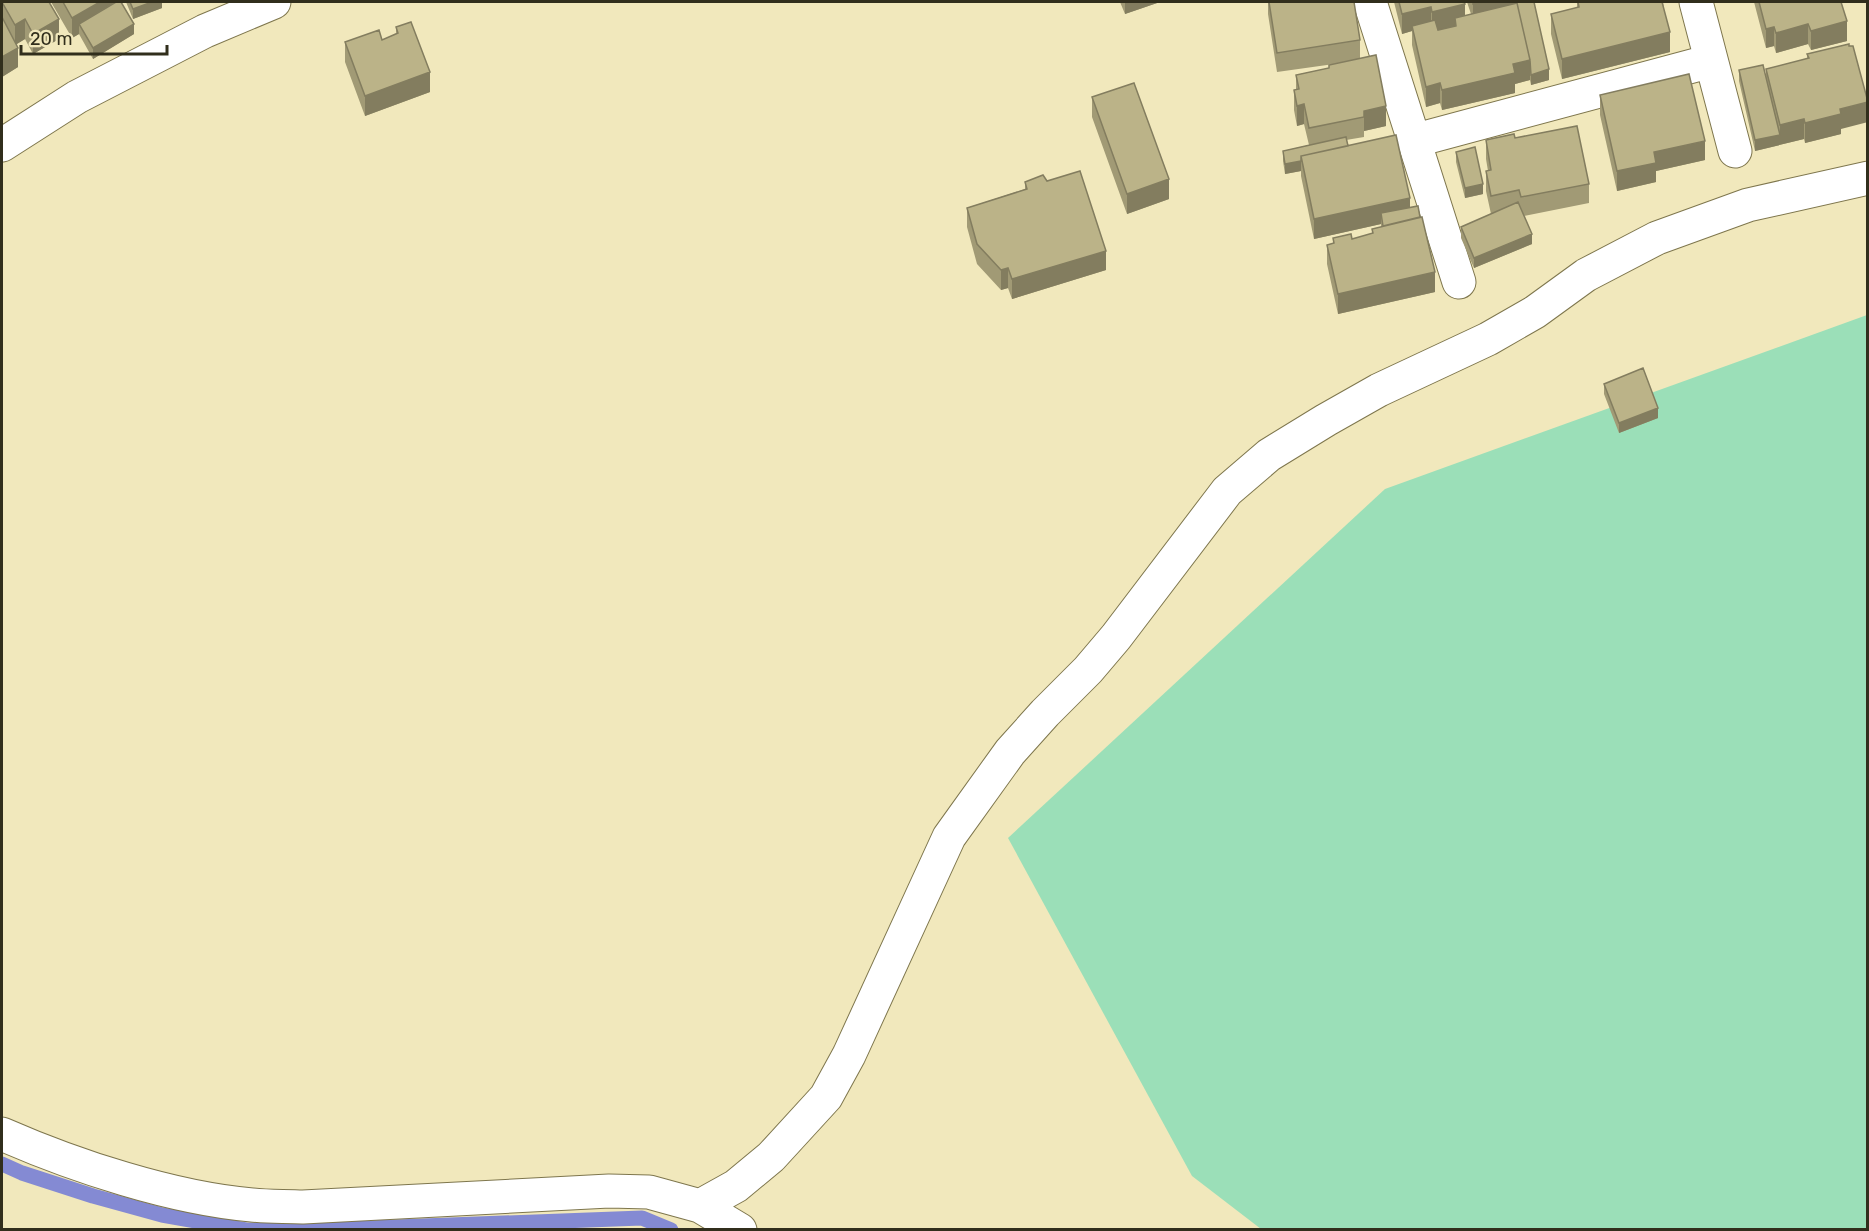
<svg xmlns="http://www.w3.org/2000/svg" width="1869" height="1231" font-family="Rubik,sans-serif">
<rect width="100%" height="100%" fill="#f1e8bc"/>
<path fill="#9bdfb8" d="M1867 315V1229H1261L1192 1176 1008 838 1385 489Z"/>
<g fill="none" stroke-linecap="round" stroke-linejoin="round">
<path stroke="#848ad3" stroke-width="15" d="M2 1164 22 1173 93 1196 162 1215 246 1230
M247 1230 341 1229 642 1218 671 1230"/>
<defs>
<path id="street" d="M1370 2 1459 282
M1696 2 1735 151
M1413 141 1711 61
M2 1134C75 1166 172 1198 252 1205 269 1207 286 1206 303 1207L609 1191 649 1192 700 1206 740 1230
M700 1206 736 1186 771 1157 826 1097 849 1055 949 837 1010 752 1045 713 1088 670 1116 637 1227 491 1269 455 1326 420 1379 390 1488 339 1535 312 1586 275 1657 238 1748 205 1868 178"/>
<path id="primary" d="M2 145 77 97 205 31 274 2"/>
</defs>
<use href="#street" stroke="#7e764d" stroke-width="35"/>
<use href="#primary" stroke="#7e764d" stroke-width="35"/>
<use href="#street" stroke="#fff" stroke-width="33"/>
<use href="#primary" stroke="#fff" stroke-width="33"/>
</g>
<path fill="#a19a75" d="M2 2 59 39 33 54 25 39 17 44 18 67 2 77Z
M51 2H115L134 34 93 59 79 34 72 38Z
M126 2H162V8L133 19Z
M1120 2H1160L1125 14Z
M1268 2H1354L1360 40V59L1386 126 1364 131V137L1346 140 1348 146 1410 207 1435 292 1338 314 1327 264V245L1333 243V238L1352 239 1372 234V229L1381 227V224L1314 239 1301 176V171L1285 174 1283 161V151L1309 145 1304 124 1297 126 1294 110V90L1296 89V75L1329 68 1334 64 1277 72 1268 14Z
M1394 2H1464L1465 16 1471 14 1467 2H1534L1549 80 1531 85 1530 80 1515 84V93L1442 110 1440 103 1426 107 1412 45V31L1402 34Z
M1577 2H1665H1663L1670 52 1562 79 1551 34V14L1577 8Z
M1754 2H1841L1847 41 1811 50 1808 44 1776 53 1774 46 1766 48Z
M396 27 430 92 365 116 345 62V42L382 40 396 34Z
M1807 54 1841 129V134L1805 143 1804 139 1755 151 1739 81V70L1766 79V69L1807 59Z
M1600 95 1705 160 1656 171V182L1617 191 1600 115Z
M1092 97 1169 199 1127 214 1092 117Z
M1515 138 1589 184V203L1524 216 1532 244 1474 268 1461 238V227L1491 214 1486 191V171H1488L1486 159V140Z
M1456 152 1483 194 1465 198 1456 162Z
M1025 182 1106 270 1012 299 1008 288 1001 290 977 264 967 227V208L1025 189Z
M1604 384 1658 418 1619 433 1604 394Z"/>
<path fill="#837d5f" d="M100 2H115L79 24V34L72 38V18Z
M152 2H162V8L133 19V9Z
M1125 2H1160L1125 14Z
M1483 2H1528L1510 14 1473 24V4Z
M1465 4V23L1455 18V26L1432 32V12Z
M1431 7V26H1412V31L1402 34V14Z
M25 19V39L15 45V25Z
M59 19V39L33 54V34Z
M1847 21V41L1811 50V31Z
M134 24V34L93 59V48Z
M1808 24V44L1776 53V33Z
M1774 27V46L1766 48V29Z
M1670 32V52L1562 79V59Z
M18 48V67L2 77V57Z
M1530 60V80L1515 84V93L1442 110V90L1513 64Z
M1549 69V80L1531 85V75Z
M430 72V92L365 116V96Z
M1440 83V103L1426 107V87Z
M1868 102V122L1841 129V134L1805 143V123L1840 109Z
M1304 104V124L1297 126V106Z
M1386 106V126L1364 131V111Z
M1804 119V139L1755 151V140L1780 135V125Z
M1705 141V160L1656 171V182L1617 191V171L1654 152Z
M1301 161V171L1285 174V164Z
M1169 179V199L1127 214V194Z
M1483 184V194L1465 198V188Z
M1410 198V218L1381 213V224L1314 239V219Z
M1532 234V244L1474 268V258Z
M1106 251V270L1012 299V279Z
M1008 268V288L1001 290V270Z
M1435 272V292L1338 314V294Z
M1658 408V418L1619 433V423Z"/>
<path fill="#bbb388" stroke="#837d5f" stroke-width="1.5" d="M2 2H49L59 19 33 34 25 19 15 25Z
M63 2H100L72 18Z
M116 2H121L134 24 93 48 79 24Z
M130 2H152L133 9Z
M1269 2H1354L1360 40 1277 53Z
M1399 2H1464L1465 4 1432 12 1431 7 1402 14Z
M1473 2H1483L1473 4Z
M1518 2H1534L1549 69 1531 75 1530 60 1517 3 1510 4V3Z
M1578 2H1662L1670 32 1562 59 1551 14 1579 7Z
M1759 2H1841L1847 21 1811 31 1808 24 1776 33 1774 27 1766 29Z
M1517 3 1530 60 1513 64 1515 73 1442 90 1440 83 1426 87 1412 26 1435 20 1438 30 1456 26 1455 18Z
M2 17 18 48 2 57Z
M411 22 430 72 365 96 345 42 379 30 382 40 398 33 396 27Z
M1849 44V46H1853L1868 102 1840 109 1841 114 1805 123 1804 119 1780 125 1766 69 1809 58 1807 54Z
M1376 55 1386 106 1364 111V117L1309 128 1304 104 1297 106 1294 90 1299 89 1296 75 1329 68V65Z
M1763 65 1780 135 1755 140 1739 70Z
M1689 74 1705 141 1654 152 1656 163 1617 171 1600 95Z
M1134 83 1169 179 1127 194 1092 97Z
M1577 126 1589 184 1521 197 1519 190 1491 196 1486 171 1491 170 1486 140 1514 134 1515 138Z
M1396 135 1410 198 1314 219 1301 156Z
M1346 137 1348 146 1301 156V161L1285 164 1283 151Z
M1475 147 1483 184 1465 188 1456 152Z
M1080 171 1106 251 1012 279 1008 268 1001 270 977 244 967 208 1027 189 1025 182 1043 175 1047 181Z
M1518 202 1532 234 1474 258 1461 227Z
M1418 206 1420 217 1383 226 1381 213Z
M1422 217 1435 272 1338 294 1327 245 1334 243 1333 238 1351 234 1352 239 1373 233 1372 229Z
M1643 368 1658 408 1619 423 1604 384Z"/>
<rect width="1869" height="1231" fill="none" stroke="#312e1c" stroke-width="6"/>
<path d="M21 45v9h146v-9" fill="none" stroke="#312e1c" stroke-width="3"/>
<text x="30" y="45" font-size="18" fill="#312e1c" stroke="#f1e8bc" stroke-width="4.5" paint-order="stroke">20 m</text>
</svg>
